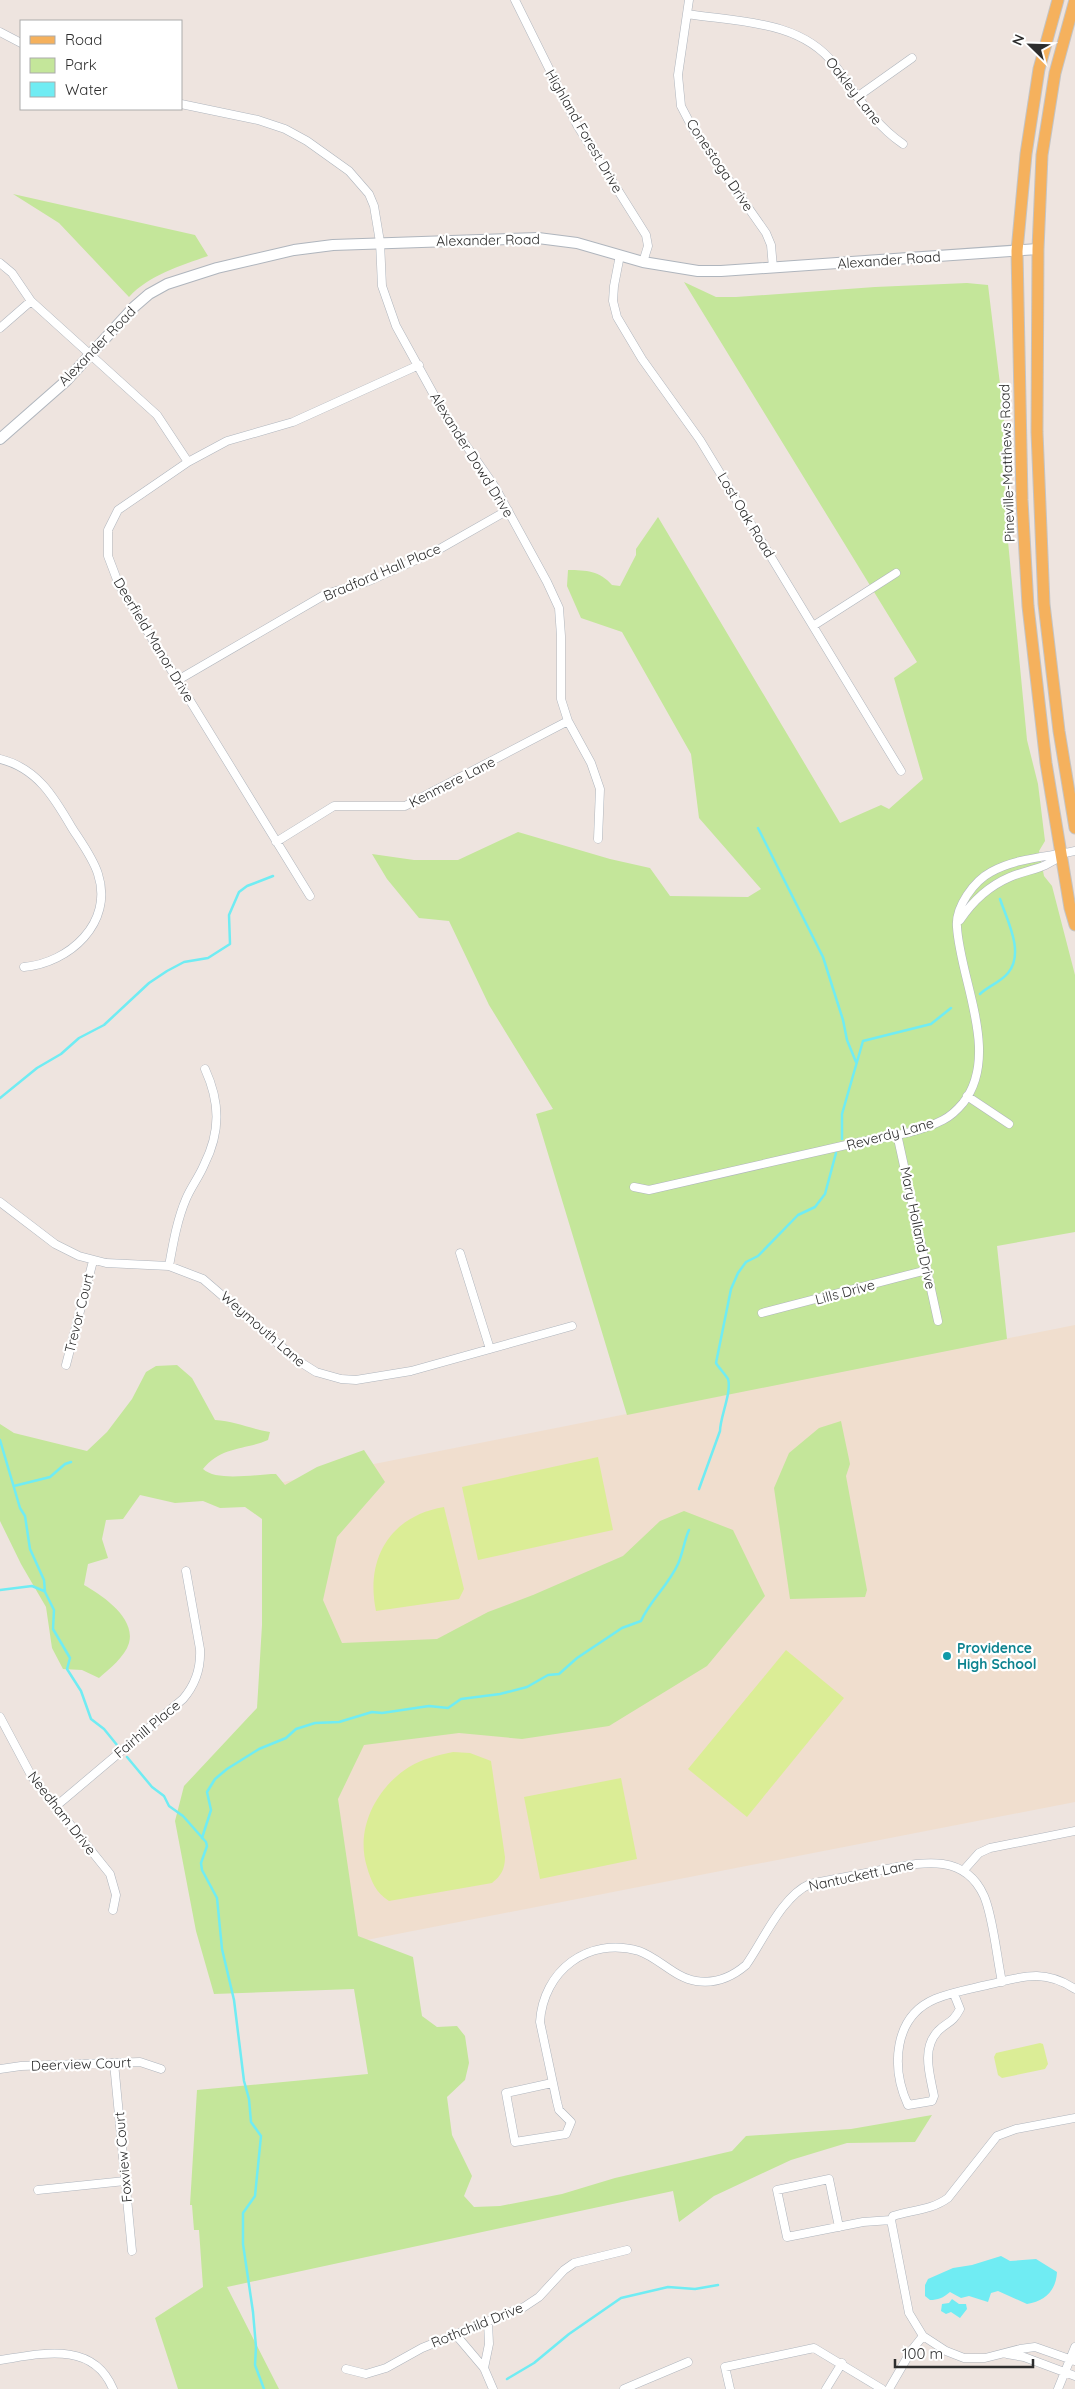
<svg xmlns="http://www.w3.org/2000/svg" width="1075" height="2389" font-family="Quicksand,sans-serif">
<rect width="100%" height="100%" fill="#eee4df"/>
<path fill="#f0dece" d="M1075 1325V1802L346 1944 258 1487Z"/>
<path fill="#c4e69a" d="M13 194 195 235 208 256C180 266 149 275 129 297L59 223Z
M684 282 716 297H736L875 287 967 283 988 285 1004 417 1005 510 1027 740 1038 784 1045 841 1039 851 1044 876 1052 886 1075 975V1232L997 1246 1007 1339 627 1415 536 1114 553 1109 489 1005 449 921 419 918 387 879 372 854 414 860H458L518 832 610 859 650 868 670 896 748 897 761 889 699 818 691 754 622 632 581 618 567 586 568 570C586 570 600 571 612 585L620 586 636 555V549L658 517 840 823 881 805 889 809 923 779 894 678 917 662Z
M177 1365 192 1378 215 1420C235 1421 251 1429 270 1432L268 1440C245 1450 221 1446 203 1469 217 1482 256 1474 276 1474L285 1485 317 1467 364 1450 385 1482 337 1537 323 1600 342 1643 437 1639 488 1612 533 1595 623 1556 660 1521 684 1511 733 1530 765 1596 707 1666 609 1726 522 1739 459 1733 364 1745 338 1799 358 1936 413 1957 422 2016 437 2027 457 2026 465 2036 469 2063 465 2080 447 2097 452 2135 472 2176 464 2196 474 2207 500 2206 562 2194 615 2178 732 2151 746 2136 851 2129 932 2115 915 2142 847 2143 791 2160 714 2196 679 2222 673 2191 227 2287 279 2389H178L155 2318 203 2287 199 2230H194L192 2205H190L197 2090 368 2074 354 1989 214 1994 196 1931 175 1821 184 1786 257 1708 262 1625V1519L245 1507 220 1508 203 1501 175 1503 140 1495 123 1519 106 1520 102 1539 108 1558 88 1564 84 1585C102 1595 136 1618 129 1643 125 1657 109 1669 99 1678L82 1670 63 1669 52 1648 46 1607 21 1564 0 1521V1424L14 1433 87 1451 107 1432 132 1399 146 1372 156 1366Z
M841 1421 850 1464 846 1476 867 1590 865 1597 790 1599 774 1488 789 1453 819 1428Z"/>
<path fill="#dbed96" d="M598 1457 613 1530 478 1560 462 1487Z
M444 1507 464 1589 459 1599 376 1611C365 1559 390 1516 444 1507Z
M786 1650 844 1698 747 1817 688 1769Z
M453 1752 470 1753 491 1761 505 1857C505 1869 501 1876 492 1883L389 1901C376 1893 371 1881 367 1867 355 1829 376 1788 409 1767 422 1759 438 1755 453 1752Z
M621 1778 637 1859 540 1879 524 1797Z
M1040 2043 1043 2044 1048 2064 1045 2069 1002 2078 998 2075 994 2057 996 2053Z"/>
<path fill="#70ecf3" d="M1001 2256 1010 2261 1036 2259 1057 2272C1056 2291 1045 2301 1027 2304L998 2291 991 2293 988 2302 969 2296 961 2298 950 2292C943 2298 938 2300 930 2300L925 2296V2285L928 2279 953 2268 972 2265Z
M952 2299 959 2304H966L967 2309 960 2318 951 2312 946 2314 941 2311 942 2304 949 2303Z"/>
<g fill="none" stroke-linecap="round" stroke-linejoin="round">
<path stroke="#70ecf3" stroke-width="2.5" d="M758 828 823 957 843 1020 847 1040 856 1062
M980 994C988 986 1001 982 1008 973 1025 953 1007 920 1000 899
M0 1098 37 1068 61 1054 79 1038 104 1025 149 983 167 971 184 962 208 958 230 944 229 915 239 892 247 886 273 876
M842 1139V1114L863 1041 931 1024 951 1008
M0 1440 20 1508 25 1516 30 1549 44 1580 45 1592 54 1610 53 1629 70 1658 67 1669 81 1691 91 1719 104 1729 117 1745
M14 1486 50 1477 65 1464 71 1462
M699 1489 720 1431C720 1417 732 1392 728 1379 725 1374 719 1368 716 1363L731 1289 738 1273 746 1262 758 1256 798 1215 815 1207 825 1194 836 1153
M0 1590 32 1586 44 1591
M127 1757 152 1787 164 1796 169 1806 183 1816 206 1842 207 1846 201 1863 202 1870 217 1898 222 1949 234 2000 244 2081 249 2099 251 2122 261 2136 255 2196 243 2213V2244L253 2312 256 2347 255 2365 264 2389
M202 1838 211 1810 207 1792 215 1779 227 1769 259 1749 286 1738 296 1729 315 1723 339 1722 372 1712 382 1713 429 1706 448 1708 461 1699 500 1694 527 1687 548 1675 559 1674 577 1658 622 1628 641 1621C650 1600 668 1586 678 1564 683 1553 684 1541 689 1530
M507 2379 534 2363 569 2334 621 2298 668 2287 695 2289 718 2285"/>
<defs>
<path id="street" d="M515 0 577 125 646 235 648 246 643 262
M689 0 678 75 681 106 693 129 766 233 771 245 773 268
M687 14C737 22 800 20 834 64 856 93 872 123 903 144
M0 32 21 43
M857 97 912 58
M181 104 258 120 285 129 307 141 349 171 369 194 374 206 380 242 382 286 396 326 445 415 495 487 547 582 559 608 561 636V699L568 721 591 763 600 789 598 839
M620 255 614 286 613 301 617 317 642 359 700 440 901 771
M0 263 12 273 31 301 157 415 188 462
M0 328 31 301
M813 626 896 573
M178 680 326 594 369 581 436 551 508 510
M0 759C37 768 54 797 72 828 81 842 93 858 98 874 114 923 69 963 24 967
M276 842 334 806H405L568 721
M310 896 119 585 108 556V530L118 510 188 462 227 441 293 422 419 365
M960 920C972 902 989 886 1010 877 1032 868 1043 870 1063 854
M967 1096 1009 1124
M897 1134 938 1321
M634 1187 649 1190C717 1174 786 1159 855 1143 884 1137 916 1134 943 1120 949 1117 958 1109 963 1103 1001 1055 960 980 957 927 955 907 974 881 991 872 1016 858 1048 857 1075 851
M0 1202 55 1244 79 1256 106 1263 169 1266 203 1279 297 1360 316 1372 341 1379 356 1380 411 1371 572 1326
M460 1253 490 1349
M169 1266C173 1244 177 1220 186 1199 191 1187 199 1177 204 1165 221 1131 220 1102 205 1069
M762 1313 927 1270
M66 1365 93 1261
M0 1717 32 1777 110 1874 116 1895 113 1910
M55 1807 183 1699C196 1684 201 1668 200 1649L186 1571
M963 1871 979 1853 990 1848 1075 1831
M954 1994 960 2009C952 2024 948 2021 938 2031 921 2049 930 2075 934 2096L932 2101 908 2105C891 2068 893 2017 935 1999 952 1992 970 1989 987 1985 1022 1977 1043 1968 1075 1989
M114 2063 132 2251
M0 2069 21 2066 140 2062 161 2069
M552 2083 506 2093 515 2142 566 2134 571 2122 559 2110 557 2102 540 2022C543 1971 588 1936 639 1951 659 1958 675 1978 696 1981 715 1984 732 1977 746 1965 763 1941 782 1896 810 1884 833 1879 857 1875 881 1870 919 1863 964 1851 984 1896 993 1916 997 1959 1002 1982
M1075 2118 1016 2129 997 2136 948 2198C932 2210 912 2210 893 2216L891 2220 909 2313 923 2336 946 2351 964 2358H985L1020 2349 1035 2347 1075 2361
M38 2190 125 2181
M839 2227 829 2179 777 2190 787 2237 863 2222 891 2220
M456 2335 484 2368 493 2389
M1007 2354 1024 2357 1075 2376
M0 2360C40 2354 93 2340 113 2389
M484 2368 489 2344 488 2322
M346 2369 366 2374 386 2368 422 2348 524 2307 539 2297 564 2270 574 2263 627 2250
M624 2389 688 2362
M730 2389 725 2367 814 2348 882 2389
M826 2389 842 2363
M889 2389 911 2351 923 2336
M1058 2389 1075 2347"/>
<path id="secondary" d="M0 439 66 381 134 307 149 294 167 284 217 268 294 250 333 245 538 238 577 243 643 262 698 271H721L1038 249"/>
<path id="primary" d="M1058 0 1039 69 1026 154 1017 251 1022 500 1028 606 1046 763 1070 908 1075 925
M1075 0 1055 73 1042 155 1038 249 1037 432 1044 604 1059 731 1075 828"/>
</defs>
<use href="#street" stroke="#afb5bd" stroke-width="9"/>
<use href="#secondary" stroke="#afb5bd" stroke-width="12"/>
<use href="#primary" stroke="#c4c4c4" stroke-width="13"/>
<use href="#street" stroke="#fff" stroke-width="8"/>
<use href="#secondary" stroke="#fff" stroke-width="10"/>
<use href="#primary" stroke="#f5b15d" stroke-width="11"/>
</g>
<circle fill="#0f9aa8" stroke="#fff" stroke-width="2" cx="947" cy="1656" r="5"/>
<g text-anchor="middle" stroke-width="4.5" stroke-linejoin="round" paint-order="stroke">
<g font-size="14" fill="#2d2d2d" stroke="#fff">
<text transform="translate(854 91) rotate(52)" y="5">Oakley Lane</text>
<text transform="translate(584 131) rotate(60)" y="5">Highland Forest Drive</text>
<text transform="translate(720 165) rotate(56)" y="5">Conestoga Drive</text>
<text transform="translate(488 240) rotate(-1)" y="5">Alexander Road</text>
<text transform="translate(889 260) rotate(-4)" y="5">Alexander Road</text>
<text transform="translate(97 346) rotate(-46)" y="5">Alexander Road</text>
<text transform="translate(472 455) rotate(58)" y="5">Alexander Dowd Drive</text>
<text transform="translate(1007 463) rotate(-92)" y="5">Pineville-Matthews Road</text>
<text transform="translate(746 515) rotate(59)" y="5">Lost Oak Road</text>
<text transform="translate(382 572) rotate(-23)" y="5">Bradford Hall Place</text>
<text transform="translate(154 640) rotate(59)" y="5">Deerfield Manor Drive</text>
<text transform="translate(452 782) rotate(-27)" y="5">Kenmere Lane</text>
<text transform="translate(890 1134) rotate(-15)" y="5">Reverdy Lane</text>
<text transform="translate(918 1228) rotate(78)" y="5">Mary Holland Drive</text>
<text transform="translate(845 1292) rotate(-15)" y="5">Lills Drive</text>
<text transform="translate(79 1313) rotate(-76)" y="5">Trevor Court</text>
<text transform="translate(263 1329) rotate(41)" y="5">Weymouth Lane</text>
<text transform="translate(147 1729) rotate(-40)" y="5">Fairhill Place</text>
<text transform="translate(62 1813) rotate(52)" y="5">Needham Drive</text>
<text transform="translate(861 1875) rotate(-12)" y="5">Nantuckett Lane</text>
<text transform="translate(81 2064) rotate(-2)" y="5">Deerview Court</text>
<text transform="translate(123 2157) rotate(-95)" y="5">Foxview Court</text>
<text transform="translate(477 2325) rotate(-22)" y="5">Rothchild Drive</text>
</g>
<g font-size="14" font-weight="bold" fill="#0d838f" stroke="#fff" text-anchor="start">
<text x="957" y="1653">Providence<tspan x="957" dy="16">High School</tspan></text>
</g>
</g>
<rect x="20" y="20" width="162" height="90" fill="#ffffff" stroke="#ababab"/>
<rect x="30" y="36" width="25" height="8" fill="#f5b15d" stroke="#ababab"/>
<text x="65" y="45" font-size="15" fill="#2d2d2d">Road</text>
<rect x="30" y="58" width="25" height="15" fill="#c4e69a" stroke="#ababab"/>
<text x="65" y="70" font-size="15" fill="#2d2d2d">Park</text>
<rect x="30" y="82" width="25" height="15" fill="#70ecf3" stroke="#ababab"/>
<text x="65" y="95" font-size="15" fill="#2d2d2d">Water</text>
<g transform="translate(1030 45) rotate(293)" stroke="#ffffff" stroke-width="4" paint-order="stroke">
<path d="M0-4L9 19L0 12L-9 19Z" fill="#2d2d2d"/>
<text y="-8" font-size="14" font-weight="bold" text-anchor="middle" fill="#2d2d2d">N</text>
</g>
<path d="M895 2359v8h138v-8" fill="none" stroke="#2d2d2d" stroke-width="2.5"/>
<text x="902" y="2359" font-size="15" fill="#2d2d2d" stroke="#ffffff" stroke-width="4" paint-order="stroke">100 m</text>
</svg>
